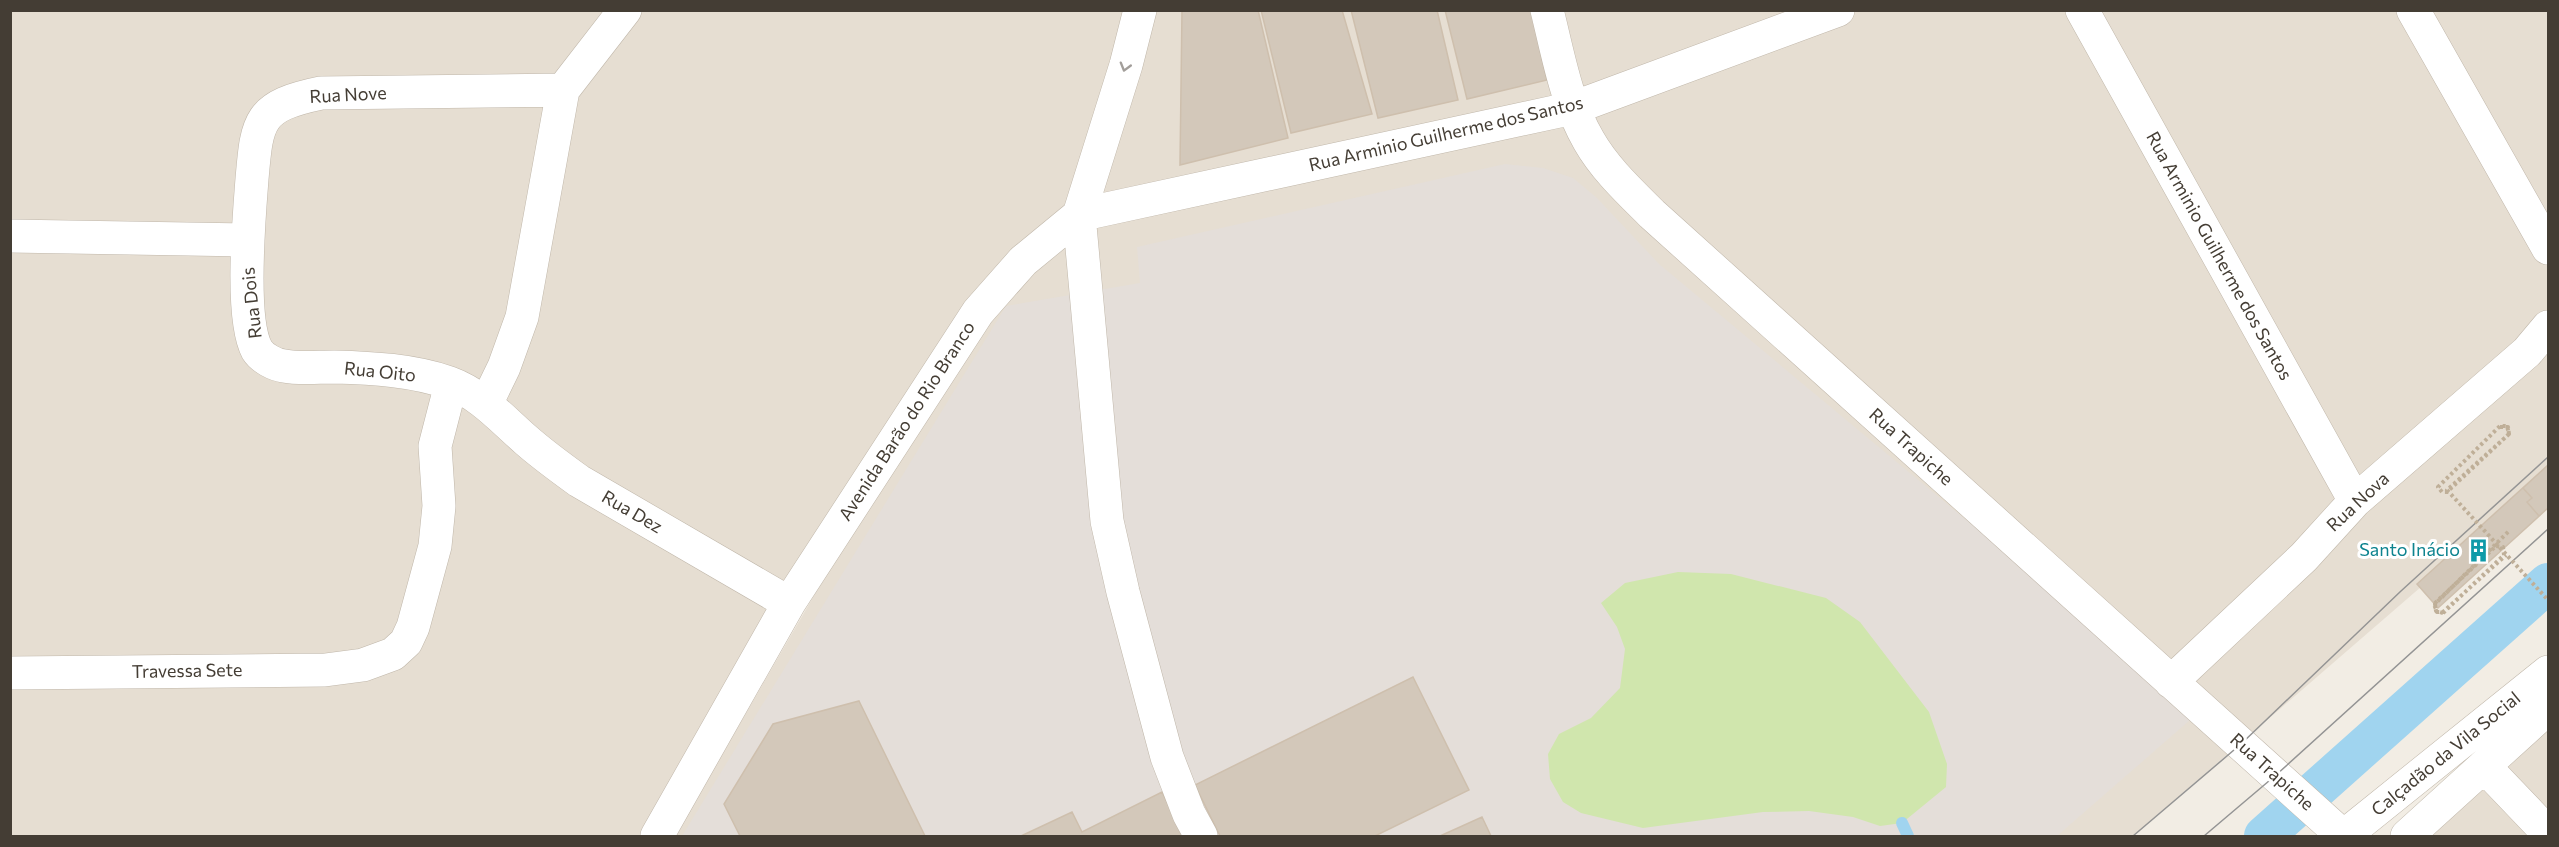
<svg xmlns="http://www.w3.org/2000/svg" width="2559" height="847" font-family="Commissioner,sans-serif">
<rect width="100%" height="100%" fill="#f2ede4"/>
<path fill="#e6ded2" d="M10 11H2548V477L2133 836H675L978 312 977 305 659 836H11Z
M2548 707V836H2407Z"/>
<path fill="#e4ded9" d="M1505 164 1543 168 1573 178 1597 198 1659 264 2198 713 2057 836H682L1006 306 1140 283 1137 247Z"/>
<path fill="#d0e6ad" d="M1678 572 1731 574 1826 598 1860 622 1929 712 1947 764 1946 787 1902 823 1880 826 1853 817 1809 811 1763 812 1643 828 1581 813 1563 802 1550 779 1548 754 1559 734 1591 718 1620 688 1625 649 1617 627 1601 603 1625 583Z"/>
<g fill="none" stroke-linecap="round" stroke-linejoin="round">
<path stroke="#a0d4ef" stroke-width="12" d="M1902 823 1908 836"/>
<path stroke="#a0d4ef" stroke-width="40" d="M2264 836 2548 583"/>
</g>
<path fill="#d3c8ba" stroke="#cebfad" stroke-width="1.5" d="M1182 10H1258L1288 138 1180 165Z
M1261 10H1342L1372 114 1291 133Z
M1351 10H1437L1458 100 1378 118Z
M1445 10H1531L1547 80 1467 99Z
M2548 465V508L2438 608 2417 584Z
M2548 465V508L2539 516 2527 502 2532 498 2523 488Z
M1413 677 1469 790 1375 836H1220L1195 785Z
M859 701 925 836H740L724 804 773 724Z
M1162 792 1184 836H1021L1072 812 1082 832Z
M1482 817 1491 836H1440Z"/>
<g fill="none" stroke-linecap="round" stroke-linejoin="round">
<defs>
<path id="minor" d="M1547 10C1558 54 1566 102 1589 141 1605 169 1630 192 1652 214L2343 836
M2082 10 2355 501
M2413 10 2548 248
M563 90 321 93C258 106 257 120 252 179 249 217 240 319 257 350 262 358 275 365 284 366 299 369 318 367 334 367 373 368 412 370 450 383 480 394 502 419 526 440 543 455 561 468 579 481L789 603
M1079 215 1573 108 1838 10
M1079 215 1107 521 1123 592 1167 757 1189 814 1201 836
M10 236 247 240
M486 404 504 367 522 317 563 90 625 10
M10 673 325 670 363 665 393 654 406 642 413 627 435 546 439 506 435 446 451 384
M2171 682 2304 557 2355 501 2527 352 2548 327
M2484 766 2548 833
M657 836 789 603 978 312 1023 261 1079 215 1126 65 1140 10
M2344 836 2548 672
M2407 836 2548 708"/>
</defs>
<use href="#minor" stroke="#c0b7aa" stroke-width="34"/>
<path stroke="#bfaf98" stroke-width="4" stroke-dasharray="3 3" stroke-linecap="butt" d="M2500 427H2508L2509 434
M2443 613 2436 611 2435 604 2509 531"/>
<use href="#minor" stroke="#fff" stroke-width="33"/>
<path stroke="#949494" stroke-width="1.5" d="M2133 836 2241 744 2401 591 2548 457
M2204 836 2276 775 2548 529"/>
<path stroke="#bfaf98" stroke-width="4" stroke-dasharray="3 3" stroke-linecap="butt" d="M2509 434 2447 492H2442L2438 487 2500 426H2507L2509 434 2447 490C2481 527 2515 564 2548 600
M2443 613 2504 555 2503 547 2496 546 2434 604 2437 612H2443L2506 555"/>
</g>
<defs><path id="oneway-chevron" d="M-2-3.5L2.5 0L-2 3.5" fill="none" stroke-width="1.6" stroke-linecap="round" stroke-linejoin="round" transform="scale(1.5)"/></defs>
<use stroke="#a29e9a" href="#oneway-chevron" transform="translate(1125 67) rotate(106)"/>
<defs>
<symbol id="building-bare" viewBox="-9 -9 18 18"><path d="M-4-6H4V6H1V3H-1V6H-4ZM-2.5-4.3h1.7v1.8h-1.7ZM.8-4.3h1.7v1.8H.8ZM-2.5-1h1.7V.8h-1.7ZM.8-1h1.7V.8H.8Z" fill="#0f9aa8" stroke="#fff" stroke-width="2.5" paint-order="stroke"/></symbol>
</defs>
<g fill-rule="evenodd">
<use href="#building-bare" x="2462" y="534" width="33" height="33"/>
</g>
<g text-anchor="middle" stroke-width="6" stroke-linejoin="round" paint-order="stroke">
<g font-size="18" fill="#443d34" stroke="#fff">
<text transform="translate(348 95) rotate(-3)" y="6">Rua Nove</text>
<text transform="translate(1446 134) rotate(-13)" y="6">Rua Arminio Guilherme dos Santos</text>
<text transform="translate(2219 256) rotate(61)" y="6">Rua Arminio Guilherme dos Santos</text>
<text transform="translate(252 303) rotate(-96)" y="6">Rua Dois</text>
<text transform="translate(380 372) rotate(6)" y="6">Rua Oito</text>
<text transform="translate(907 421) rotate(-57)" y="6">Avenida Barão do Rio Branco</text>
<text transform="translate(1911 447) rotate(42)" y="6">Rua Trapiche</text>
<text transform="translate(2358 502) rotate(-43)" y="6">Rua Nova</text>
<text transform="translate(632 512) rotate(30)" y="6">Rua Dez</text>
<text transform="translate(187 671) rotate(-1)" y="6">Travessa Sete</text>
<text transform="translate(2446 754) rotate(-39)" y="6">Calçadão da Vila Social</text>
<text transform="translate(2272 772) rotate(42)" y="6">Rua Trapiche</text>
</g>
<g font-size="18" fill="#0d838f" stroke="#fff" text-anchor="end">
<text x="2460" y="556">Santo Inácio</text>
</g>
</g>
<rect width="2559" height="847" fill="none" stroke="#443d34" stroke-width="24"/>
</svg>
